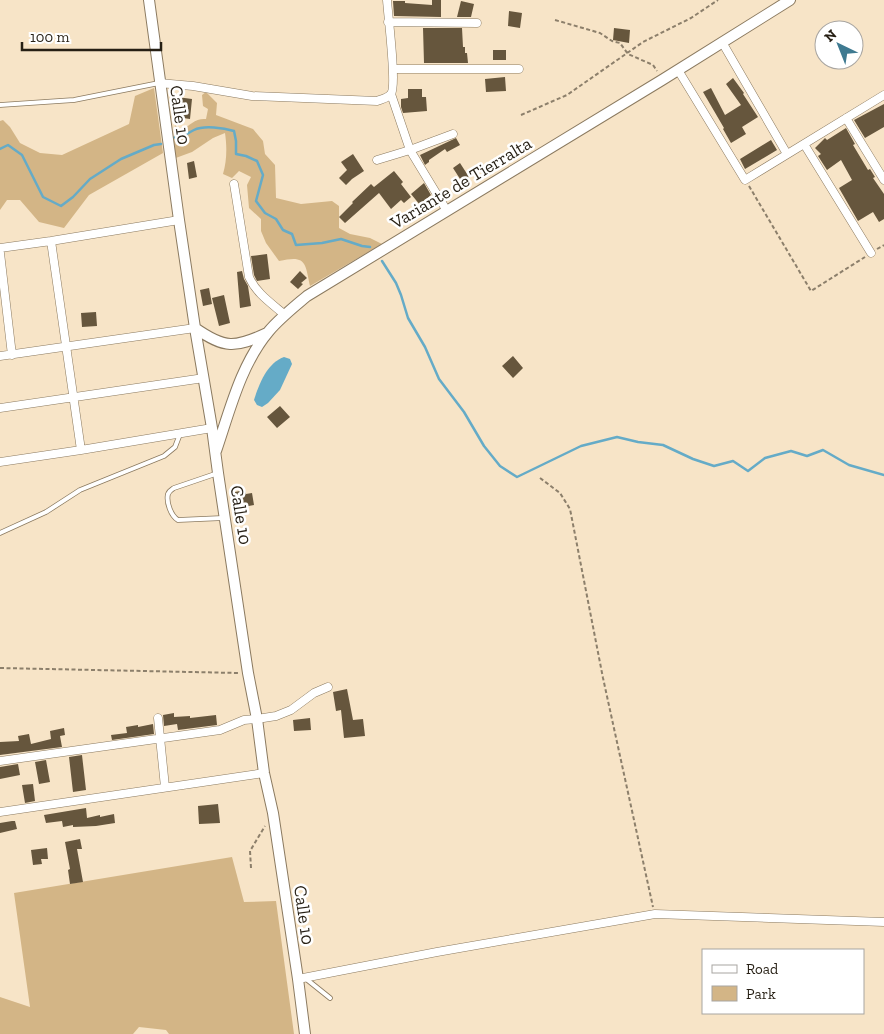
<svg xmlns="http://www.w3.org/2000/svg" width="884" height="1034" font-family="'Zilla Slab',serif">
<rect width="100%" height="100%" fill="#f7e4c7"/>
<path fill="#d3b586" d="M154 88 163 153 89 195 64 228 39 222 20 200H7L0 210V121L3 120 10 127 20 143 40 153 62 155 129 124 135 96Z
M206 92 217 103 216 115 253 129 263 141 265 154 275 165 276 198 301 204 332 201 339 206V228L350 234 370 238 382 244 310 286C305 262 306 255 279 261L266 243 261 231V219L249 208 247 185 251 177 239 171 232 178 223 174C227 160 227 147 225 133L213 138 192 152 173 159 175 125 182 131C189 125 196 118 206 119L208 109 203 106 202 95Z
M232 857 244 902 276 901 294 1034H169L166 1030 139 1027 133 1034H0V997L30 1007 14 893Z"/>
<path fill="#65abc7" d="M284 357 290 359 292 364 280 390 268 403 262 407 257 405 254 400C259 384 267 363 284 357Z"/>
<g fill="none" stroke-linecap="round" stroke-linejoin="round">
<path stroke="#65abc7" stroke-width="2.5" d="M171 138C183 137 184 135 194 130 204 125 224 128 234 131L236 141V154L246 156 257 161 263 175 256 201 265 213 276 219 283 230 292 234 296 245 322 243 341 239 362 246 370 247
M0 149 8 145 22 155 43 197 61 206 73 197 90 179 121 159 154 145 161 144
M382 261 396 283 401 295 408 318 425 347 439 379 464 412 484 446 500 466 517 477 581 446 617 437 638 442 663 445 693 459 714 466 733 461 748 471 765 458 791 451 807 456 823 450 849 465 884 475"/>
</g>
<path fill="#66563d" d="M432 0H441V17L394 16 393 1H405V3L432 5Z
M461 1 474 4 471 17H457Z
M509 11 522 13 520 28 508 26Z
M423 28H462L463 47H465V53H467L468 63H424Z
M614 28 630 30 629 43 613 40Z
M493 50H506V60H493Z
M505 77 506 91 486 92 485 79Z
M733 78 744 93 743 94 758 117 742 127 746 134 731 143 723 129 724 128 703 92 711 88 725 115 741 105 726 84Z
M408 89H422V97H426L427 111 403 113 401 107V99L408 98Z
M177 97 192 99 190 119 183 118V110L175 109Z
M884 104V127L865 138 854 120Z
M846 128 855 144 853 145 868 170 870 169 875 177 873 178 884 194V219L879 222 873 212 858 221 839 188 852 180 841 160 827 170 818 156 821 154 815 148 825 138 827 140Z
M456 138 460 145 447 152 445 149 429 160V162L425 165 420 155Z
M771 140 777 150 745 169 740 159Z
M353 154 364 171 352 179 346 185 339 178 347 170 341 162Z
M194 161 197 177 189 179 187 163Z
M460 163 469 177 462 182 453 168Z
M394 171 403 182 401 184 411 197 404 203 401 200 391 209 379 193 345 223 339 217 353 203 352 202 371 184 374 187Z
M424 183 431 195 420 205 411 194Z
M267 254 270 279 257 281 254 275 251 256Z
M242 271 244 279 248 286 251 306 240 308 237 272Z
M300 271 307 278 301 283 303 284 298 289 290 282Z
M209 288 212 304 203 306 200 290Z
M224 295 230 323 219 326 212 298Z
M96 312 97 326 82 327 81 313Z
M513 356 523 368 513 378 502 366Z
M280 406 290 417 277 428 267 417Z
M245 490 246 494 252 493 254 505 238 508 235 492Z
M347 689 353 720 363 719 365 736 344 738 341 710 336 711 333 692Z
M174 713V717L190 716V718L216 715 217 725 178 730 177 724 164 726 163 715Z
M310 718 311 730 294 731 293 720Z
M153 724 154 734 112 740 111 735 127 733 126 727 138 725V727Z
M64 728 65 735 60 736 62 747 0 755V742L19 741 18 736 29 734 31 744 51 739 50 731Z
M82 755 86 790 73 792 69 757Z
M46 760 50 782 39 784 35 762Z
M18 764 20 775 0 779V767Z
M33 784 35 801 25 803 22 785Z
M218 804 220 823 199 824 198 806Z
M86 808 87 818 100 815V817L114 814 115 823 96 826 73 827V825L63 827 62 821 46 823 44 815Z
M12 821H15L17 829 0 833V823Z
M80 839 82 849H77L83 882 70 884 68 870 70 869 65 842Z
M47 848 48 859H41L42 864 33 865 31 850Z"/>
<g fill="none" stroke-linecap="round" stroke-linejoin="round">
<defs>
<path id="lane" d="M0 105 74 100 159 83
M218 473 174 488C171 490 169 491 168 494 166 502 171 516 178 520L223 518
M0 533 46 512 80 490 164 456 175 447 180 434
M305 978 330 998"/>
<path id="street" d="M388 22 477 23
M722 42 787 154
M393 69H519
M678 70 745 180 884 95
M159 83 193 86 252 96 377 101C382 99 388 98 391 94 397 86 388 15 387 0
M391 94 410 150 447 211
M846 118 884 180
M804 144 871 253
M377 160 410 150 453 134
M234 184 249 277C256 293 271 303 285 315
M51 241 81 450
M0 248 51 241 179 220
M0 253 12 355
M0 356 195 328
M0 408 204 378
M0 462 81 450 212 428
M158 718 165 787
M0 761 220 730 244 720 257 719 276 716 291 710 314 693 328 687
M0 812 264 773
M298 979 437 952 655 914 884 922"/>
<path id="secondary" d="M149 0 179 220 195 328 212 428 218 473 248 673 257 719 264 773 273 813 298 979 305 1034
M195 328C225 349 235 348 267 333
M216 451C230 410 241 364 269 331 280 318 294 307 307 296L662 80 790 0"/>
</defs>
<use href="#lane" stroke="#8b7a60" stroke-width="5.5"/>
<use href="#street" stroke="#8b7a60" stroke-width="9"/>
<use href="#secondary" stroke="#8b7a60" stroke-width="12"/>
<path stroke="#8c7f6b" stroke-width="2" stroke-dasharray="4 2.5" stroke-linecap="butt" d="M555 20 600 33 612 41 620 43 628 54 653 65 657 71
M521 115 567 95 643 42 691 18 718 0
M749 186 811 291 865 257
M877 249 884 245
M540 478 560 493 570 509 603 678 653 907
M0 668 238 673
M251 868 250 851 265 826"/>
<use href="#lane" stroke="#fff" stroke-width="4"/>
<use href="#street" stroke="#fff" stroke-width="8"/>
<use href="#secondary" stroke="#fff" stroke-width="10"/>
</g>
<g text-anchor="middle" stroke-width="5" stroke-linejoin="round" paint-order="stroke">
<g font-size="18" fill="#261f14" stroke="#fff">
<text transform="translate(180 115) rotate(82)" y="6">Calle 10</text>
<text transform="translate(461 183) rotate(-31)" y="6">Variante de Tierralta</text>
<text transform="translate(241 515) rotate(81)" y="6">Calle 10</text>
<text transform="translate(304 915) rotate(82)" y="6">Calle 10</text>
</g>
</g>
<rect x="702" y="949" width="162" height="65" fill="#ffffff" stroke="#a8a5a1"/>
<rect x="712" y="965" width="25" height="8" fill="#ffffff" stroke="#a8a5a1"/>
<text x="746" y="974" font-size="15" fill="#261f14">Road</text>
<rect x="712" y="986" width="25" height="15" fill="#d3b586" stroke="#a8a5a1"/>
<text x="746" y="999" font-size="15" fill="#261f14">Park</text>
<g transform="translate(839 45) rotate(317)"><circle r="24" fill="#ffffff" stroke="#a8a5a1"/>
<path d="M0-4L9 19L0 12L-9 19Z" fill="#3e7a91"/>
<text y="-8" font-size="14" font-weight="bold" text-anchor="middle" fill="#261f14">N</text>
</g>
<path d="M22 42v8h139v-8" fill="none" stroke="#261f14" stroke-width="2.5"/>
<text x="30" y="42" font-size="15" fill="#261f14" stroke="#ffffff" stroke-width="4" paint-order="stroke">100 m</text>
</svg>
